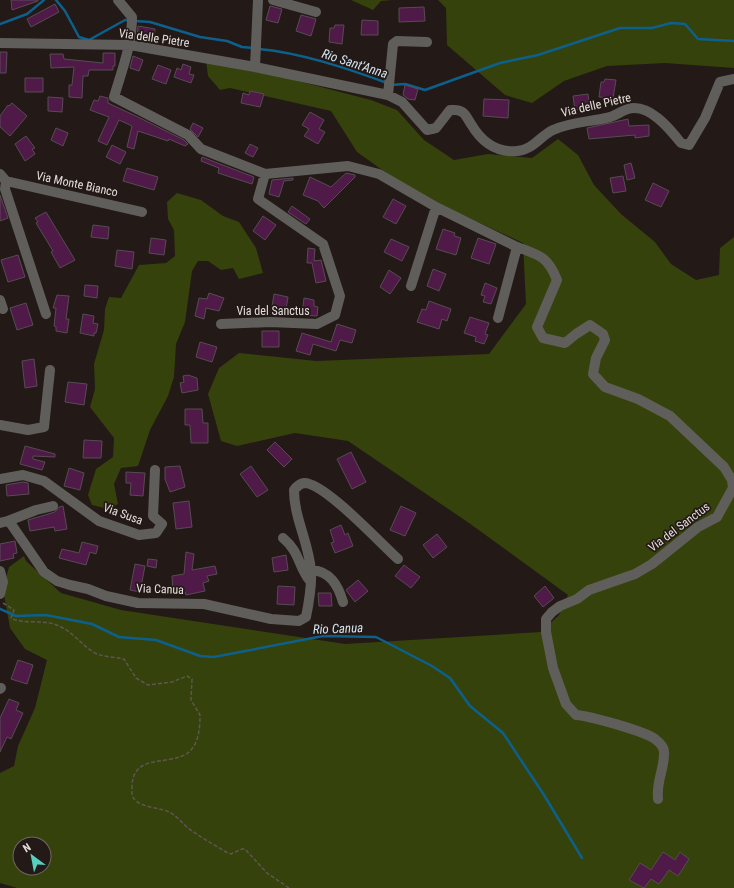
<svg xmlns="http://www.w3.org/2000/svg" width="734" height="888" font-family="'Roboto Condensed',sans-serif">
<rect width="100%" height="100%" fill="#231916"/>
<path fill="#35420b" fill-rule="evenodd" d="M351 0H392L381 1 373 10Z
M438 0H734V68L665 63 607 66 564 81 532 103 505 95 447 45 446 8Z
M206 61 271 74 371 100 397 110 424 140 454 160 488 154 532 158 558 139 578 155 594 185 621 214 655 242 671 264 696 280 719 275 720 248 734 237V888H17L0 883V773L14 766 18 746 35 708 47 660 25 649 10 628 3 589 9 567 24 556 26 561 61 593 121 610 345 644 541 632 559 615 568 595 469 523 348 441 295 433 237 446 221 441 208 394 219 368 239 353 316 361 489 354 526 304 523 243 413 192 357 152 331 111 230 88 220 90 208 76ZM20 844H44V868H20Z
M177 193 201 200 223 216 239 222 256 248 263 273 239 279 233 268 221 270 208 261H198L192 271 185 322 176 344 174 377 168 396 150 430 138 466 121 468 114 484 118 504 108 509 92 505 88 495 96 469 113 457 114 438 90 407 95 389 94 364 104 330 105 309 109 297 121 298 139 265 166 263 175 256 174 230 168 219 167 202Z"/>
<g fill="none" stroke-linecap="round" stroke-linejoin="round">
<path stroke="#0d608c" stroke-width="2.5" d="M56 0 65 11 79 37 89 40 125 20H130
M135 21 150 22 200 37 227 41 242 47 254 48
M0 24 27 14 44 0
M259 49C302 53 346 68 387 83
M391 85 405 84 425 90 500 63 538 55 620 28H652L671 23 685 24 698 39 734 41
M0 609 16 616 46 615 92 624 119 637 156 640 200 656 214 657 323 636 376 637 432 666 450 678 470 706 503 733 544 795 582 858"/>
</g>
<path fill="#501a48" stroke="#564c53" d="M11 0H38V1L12 10Z
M55 4 59 12 31 27 27 19Z
M270 6 282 9 278 23 266 20Z
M424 7 425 21 399 22V8Z
M301 15 316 19 311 36 296 31Z
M362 20 378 21V35H361Z
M335 25H344L342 44 329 42 330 28H334Z
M138 26 155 29 154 41 137 38Z
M0 52H7L6 73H0Z
M103 53H115V66H113V70H89L88 76H83L82 98 69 97V85H72L74 67 51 68 50 54H63L64 59 103 63Z
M133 56 143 60 139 71 130 68Z
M183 64 191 67 189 74 194 75 191 83 174 77 177 68 181 70Z
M158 65 171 70 166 84 152 79Z
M25 78H43V92H25Z
M605 79 616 80 613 98 599 97 601 82H604Z
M405 85 418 89 415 100 408 99 403 95Z
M250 91 264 94 260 107 241 103 243 93 249 95Z
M588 94 590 108 575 110 573 96Z
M100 96 108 98V103L140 118 184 140 188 144 185 146 169 139 168 141 138 131 134 149 127 147 132 126 119 120 107 145 98 141 109 117 90 110 94 100 98 101Z
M48 97 63 98 62 112 48 111Z
M484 99 509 100 508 118 483 116Z
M12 103 27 116 10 136 0 127V116L8 105 9 106Z
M310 112 324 120 319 129 325 132 318 144 304 136 309 129 302 125Z
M628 119 629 126 649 125V136L635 138V135L589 139 587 128Z
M193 123 203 128 198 137 190 129Z
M56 128 68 133 63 146 51 140Z
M26 136 35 148 32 149 35 154 25 161 15 144Z
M250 144 258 148 253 157 245 153Z
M112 145 126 152 120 164 106 157Z
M202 157 254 177 252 184 218 173 219 168 201 161Z
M631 163 635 178 627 180 624 165Z
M127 168 158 177 154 190 123 181Z
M346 173 355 175V177L324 208 318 201 303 195 310 177 331 187Z
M623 176 626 191 613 193 610 178Z
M293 178V180L284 181 279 197 269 194 272 180Z
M653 183 669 191 661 207 645 200Z
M0 195 8 218 0 221Z
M393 199 406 206 396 224 383 217Z
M292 206 310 219 306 224 288 212Z
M46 212 75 260 60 268 51 252 53 251 36 223 38 222 35 218Z
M263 216 276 225 265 240 253 231Z
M93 225 109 227 108 239 91 237Z
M443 229 455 233 454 236 461 238 456 255 436 249Z
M151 238 166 240 164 255 149 253Z
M478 238 496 244 489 264 471 258Z
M391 239 409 247 402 261 384 252Z
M308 248 315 249 314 261 321 260 326 281 316 283 312 263H307Z
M117 250 134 252 132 269 115 266Z
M18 255 25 277 8 282 1 260Z
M433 269 446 274 439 291 427 286Z
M389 270 401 278 390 294 380 287Z
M485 283 497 288 491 304 483 302 485 296 481 295Z
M85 285 98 286 97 298 84 296Z
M209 293 224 298 219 311 206 308 204 319 195 316 199 298 207 299Z
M274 294 288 297 285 315 271 313Z
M57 295 69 296 66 319H69L67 333 56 331V327L54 326 56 308H53Z
M304 298 314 300V306L318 307 317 316 302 315Z
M429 301 451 309 447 321 442 319 439 329 417 322 422 309 426 310Z
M26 303 33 325 17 330 10 308Z
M83 314 94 316 93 323 98 324 96 333H94V336L80 333Z
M470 317 489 323 485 334 488 335 484 344 475 341 476 337 464 333Z
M337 324 356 330 352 343 340 340 336 351 313 344 310 355 296 351 302 333 331 342Z
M262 331H279V347H262Z
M200 342 217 347 212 362 196 357Z
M34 359 37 386 25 388 22 361Z
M188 375 197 378 198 390 182 393 180 383 184 382 183 376Z
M68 382 87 384 84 405 65 402Z
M185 409H202L203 423H208V443H191L190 425H185Z
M84 440 102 441 101 458H83Z
M275 442 292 459 284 467 267 450Z
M25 446 55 454V457L33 456V459L45 462 42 470 20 464Z
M351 452 366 482 352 489 337 459Z
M180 466 185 487 170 492 165 479V467Z
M251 466 268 490 257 497 240 474Z
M69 468 84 473 80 490 64 486Z
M126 472 145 473 143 496 130 495 131 483H126Z
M23 482 28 483 29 494 7 496 6 485Z
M189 501 192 527 176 529 173 503Z
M63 506 67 529 55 531 54 527 30 531 28 520 55 512 59 507Z
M401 506 416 513 405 536 390 530Z
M341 525 345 535 348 533 353 546 335 553 331 543 334 542 330 530Z
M437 534 447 547 433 558 423 545Z
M15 541 17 553 13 554 14 558 0 561V544Z
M82 542 98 546 96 554 90 552 86 565 59 558 62 549 79 553Z
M186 552 194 554 192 570 215 566 217 574 207 576 209 581 203 583 205 591 186 595 185 592 173 593 172 576 184 574Z
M286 555 288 570 274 572 272 558Z
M148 559 157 560 156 568 147 566Z
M135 564 145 566 140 592 130 590Z
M404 565 420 577 411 588 395 576Z
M358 580 368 591 355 602 346 590Z
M278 586 295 587 294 605 277 604Z
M545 586 554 598 543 607 534 596Z
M318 593H331L332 606H319Z
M18 660 33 665 27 684 11 679Z
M9 699 19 703 16 710 23 713 11 739 7 737 0 752V718Z
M663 852 675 860 680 852 689 859 678 876 669 870 659 884 651 879 644 888 629 880 640 863 651 870Z"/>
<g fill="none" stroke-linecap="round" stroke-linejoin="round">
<path stroke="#5f5552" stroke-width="1.5" stroke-dasharray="4 2" stroke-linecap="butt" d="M3 603 14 610 11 618C20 624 42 620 54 624 73 630 82 647 97 654 105 657 115 657 124 659L136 678 148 685 172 682 187 676 192 679 191 700 200 715C200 727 199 743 189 752 171 767 133 752 132 786 132 792 131 796 135 800 143 808 162 808 169 812 176 815 182 823 188 828 200 837 213 844 226 852L231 854 242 849H245L267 873 289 888"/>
<path stroke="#605e5a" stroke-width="10" d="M118 0 132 17C132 45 122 70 114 97L188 135 201 149 265 174 348 166 379 174 436 207 411 286
M273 0 316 12
M0 43 130 45 255 67 388 95 402 102 427 130 436 128 450 110C455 110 458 109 462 112 466 114 468 120 471 124 481 141 496 153 517 151 533 150 540 136 553 130 570 122 588 122 606 118 614 117 621 111 628 109 649 103 670 129 681 143L689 145 705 118 720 82 734 79
M255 67 258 0
M388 95 393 44 397 41 427 42
M0 174 6 181 142 212
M6 181 5 189 46 314
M436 207 517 247 498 318
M517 247C540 255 548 257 557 280L537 327 543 338 565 343 576 334 590 325 603 334 605 340 596 358 593 374 605 387 638 399 670 416 724 467 732 480 733 488 717 517 698 527 652 564 635 574 589 590 577 599 560 606 552 612 546 619V632L553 668 566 704 576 715C590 716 644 731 655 739 659 742 665 748 664 754 664 770 656 782 658 799
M0 300 3 309
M221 324 270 322 317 324 335 315 340 296 323 244 258 199 265 174
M0 425 28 430 44 427 50 370
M0 479 23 475 44 481 99 521 139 535 156 533 162 524 153 516 155 470
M8 521 36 510 53 506
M0 523 8 521 11 524 44 572 57 581 70 585 88 589 106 596 138 603 204 604 271 619 299 621 306 617C309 602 312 586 311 571 309 543 294 518 294 490 297 486 299 484 304 483 324 482 381 544 398 559
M283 538C300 552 298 566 310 581
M311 570C330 571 338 585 343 602
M0 571 3 582 0 594
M0 689 1 688"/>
</g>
<g text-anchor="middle" stroke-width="3.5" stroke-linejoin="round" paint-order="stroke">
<g font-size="12" fill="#e5dedb" stroke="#231916">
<text transform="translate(154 38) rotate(8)" y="4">Via delle Pietre</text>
<text transform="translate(596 105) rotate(-13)" y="4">Via delle Pietre</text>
<text transform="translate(77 184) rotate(12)" y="4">Via Monte Bianco</text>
<text x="273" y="315">Via del Sanctus</text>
<text transform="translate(123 514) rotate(20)" y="4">Via Susa</text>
<text transform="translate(679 527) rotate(-37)" y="4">Via del Sanctus</text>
<text transform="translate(160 589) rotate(2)" y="4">Via Canua</text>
</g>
<g font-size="13" font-style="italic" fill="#d3e5f2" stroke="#231916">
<text transform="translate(355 63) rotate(18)" y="5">Rio Sant'Anna</text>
<text transform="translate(338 628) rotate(-2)" y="5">Rio Canua</text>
</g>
</g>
<g transform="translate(32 856) rotate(328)"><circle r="19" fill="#231916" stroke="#716865"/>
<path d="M0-3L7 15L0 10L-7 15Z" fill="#57cec2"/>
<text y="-6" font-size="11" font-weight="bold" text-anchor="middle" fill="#e5dedb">N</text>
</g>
</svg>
